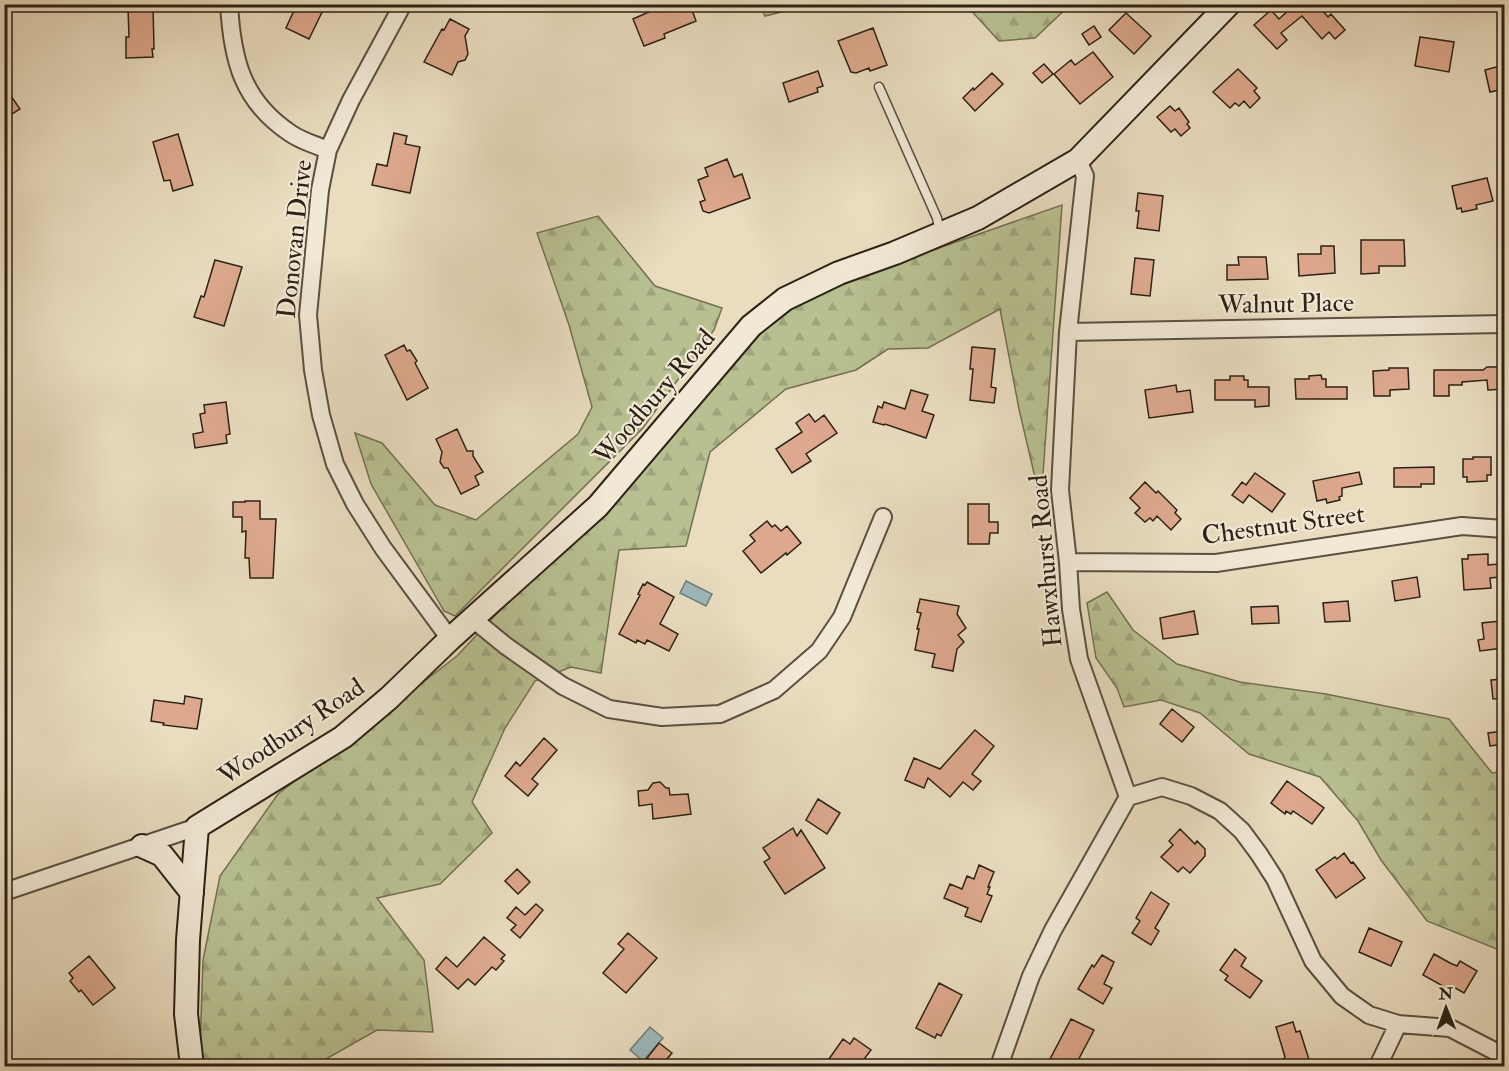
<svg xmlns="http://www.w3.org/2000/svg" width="1509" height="1071" font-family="'IM FELL Double Pica',serif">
<defs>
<pattern id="forest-firs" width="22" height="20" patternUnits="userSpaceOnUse" patternTransform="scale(1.5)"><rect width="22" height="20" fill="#b8c091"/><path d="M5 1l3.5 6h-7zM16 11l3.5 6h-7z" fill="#9ea57c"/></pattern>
</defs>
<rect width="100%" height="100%" fill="#e9dcbf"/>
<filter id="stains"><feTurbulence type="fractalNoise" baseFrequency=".00333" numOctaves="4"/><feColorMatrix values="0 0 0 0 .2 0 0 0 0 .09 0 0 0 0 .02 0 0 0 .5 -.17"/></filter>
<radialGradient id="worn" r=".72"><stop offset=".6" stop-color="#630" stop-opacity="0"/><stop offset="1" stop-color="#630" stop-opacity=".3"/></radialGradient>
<path fill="url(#forest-firs)" stroke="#727153" stroke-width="1.5" d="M760 5H809L765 16Z
M966 5H1070L1035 38 999 41Z
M1062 205 1041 503 1019 409 1000 309 928 348 888 349 856 370 786 389 710 452 686 546 619 550 601 673 571 667 535 681 505 728 472 802 492 833 440 884 377 898 424 960 433 1032 377 1030 319 1063 283 1060 230 1059 228 1066H204L200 1049 203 960 220 876 278 794 457 656 790 300Z
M598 216 655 286 722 308 714 330 643 428 455 616 444 611 371 484 355 433 382 443 435 505 476 520 578 434 592 407 569 325 537 233Z
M1107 592 1133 630 1177 664 1240 682 1326 694 1449 719 1492 773 1504 771V952L1427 921 1381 860 1358 821 1320 777 1249 754 1200 713 1161 700 1124 707 1117 688 1096 658 1087 603Z"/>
<path fill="#9cb9bc" stroke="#6f7d79" stroke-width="1.5" d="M686 581 712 594 706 606 680 593Z
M650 1027 663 1038 643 1061 630 1050Z"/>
<path fill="#dda88d" stroke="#2c2215" stroke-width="1.5" d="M297 4H326L309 39 286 28Z
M667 4H690L696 21 664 34 665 38 644 46 633 19Z
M1292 4H1317L1328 17 1331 14 1345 30 1335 39 1329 32 1322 39 1302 16 1281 33 1287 40 1277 49 1254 25 1271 10 1279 19 1293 6Z
M153 7 154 49H152L153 57 126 58V37H129L128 8Z
M1126 13 1151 36 1134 54 1109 30Z
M450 19 469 29 465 36 468 54 465 60 458 62 452 75 424 62 442 29 444 30Z
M1094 26 1101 37 1089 45 1082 34Z
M873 28 887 65 870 71 869 68 856 73 851 72 838 41Z
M1420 37 1454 42 1449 72 1415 66Z
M1093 52 1113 77 1080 104 1054 74 1071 60 1075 65Z
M1044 64 1053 74 1042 83 1033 73Z
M1504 65V89L1490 92 1485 70Z
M1238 69 1257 88 1254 91 1260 98 1250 108 1244 101 1239 106 1235 103 1230 108 1213 92Z
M818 71 823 86 817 88 818 92 789 102 783 83Z
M992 73 1003 84 975 111 963 98 973 88 974 90Z
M4 86 20 109 4 119Z
M1170 106 1175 111 1179 108 1189 122 1187 124 1190 128 1181 136 1175 129 1171 132 1157 117Z
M394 133 407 136 405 144 420 147 410 193 372 185 377 164 387 166Z
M178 134 193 185 173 191 170 180 164 181 153 142Z
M727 159 734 177 742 174 750 198 709 213 703 211 700 202 705 200 698 180 708 176 705 168Z
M1487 178 1493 201 1476 205 1477 209 1462 212 1461 208 1457 209 1452 186Z
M1138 193 1163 196 1159 231 1137 228 1139 211H1136Z
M1361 240H1404L1405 266H1379V273L1361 274Z
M1321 246H1334L1335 273 1299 276 1298 254H1321Z
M1238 257H1266L1268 279 1227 280V265H1239Z
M1135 258 1154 260 1150 296 1131 294Z
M215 260 242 267 224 326 194 317 201 296 204 297Z
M404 345 407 351 410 350 417 361 415 363 428 388 407 400 385 355Z
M972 347 995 349 991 387 996 388 994 403 970 400 973 369H970Z
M1487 367H1504V389L1488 390 1487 380 1462 382V385H1449V396H1434V370H1483Z
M1389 368H1408L1409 389 1390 390V396H1374L1373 371 1389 370Z
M1321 375 1322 379H1326V387H1347V399H1296L1295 379H1309V376Z
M1230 376H1244V380H1248V387H1269V406L1255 407V400H1215V380H1230Z
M1176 385 1177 392 1190 390 1193 412 1149 418 1145 390Z
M911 390 928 395 922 411 934 415 926 438 885 424 884 425 873 422 878 406 882 408 884 402 905 409Z
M226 402 230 434 226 435 227 443 195 448 193 434 203 432 200 414 205 413 204 405Z
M809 414 815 422 824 415 837 433 806 454 811 461 792 473 776 449 802 432 796 423Z
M457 429 467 451H473V456L483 472 475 476 479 485 461 494 448 468H444L440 462 442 452 436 439Z
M1473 457H1491V475H1487V481L1467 482V477H1463V459H1473Z
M1434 467V484H1421V487H1394V468Z
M1359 472 1362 484 1342 488V496L1339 497 1340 500 1327 503 1326 499 1317 501 1313 481Z
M1255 473 1285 494 1272 512 1249 495 1243 503 1232 495 1242 482 1246 485Z
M1145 482 1156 493 1158 491 1177 510 1175 513 1181 519 1171 530 1157 516 1153 521 1150 518 1145 522 1135 513 1140 508 1130 498Z
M245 501H260V519H276L273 578H250L249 558H245L246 531 242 532V517H233V502H245Z
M968 504H989V522H998V533H990L989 544H968Z
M767 521 772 527 775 525 781 531 787 526 801 543 787 555 786 553 761 573 743 551 755 541 750 535Z
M1488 554V565L1499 564 1500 577 1490 578 1491 588 1464 590 1462 559H1468V555Z
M1417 577 1420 597 1395 601 1392 581Z
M647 582 674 597 660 624 678 634 669 651 647 640 645 644 637 640 636 643 619 634 640 595 638 594 643 584 645 585Z
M920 599 959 606 957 614 966 628 958 635 964 642 957 649 953 671 932 667 935 654 915 650 919 629H917L921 613 917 612Z
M1348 601 1350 621 1325 622 1323 603Z
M1278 606 1279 623 1252 624 1251 607Z
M1194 611 1198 634 1163 639 1160 618Z
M1500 621 1503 648 1480 651 1478 640 1484 639 1482 623Z
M1504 679V698L1493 699 1491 680Z
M185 696 202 699 197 729 163 725 164 723 151 721 154 700 184 704Z
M1172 709 1194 727 1182 742 1160 724Z
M975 730 994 746 972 774 981 781 973 790 963 782 950 797 928 778 924 788 905 780 914 758 940 769Z
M1504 731V744L1490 746 1488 733Z
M544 738 557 750 532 779 538 784 528 796 505 776 516 762 520 766Z
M1287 781 1324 808 1312 824 1293 811 1291 814 1286 811 1285 814 1271 803Z
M660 782 666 788H669L670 795 688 794 691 814 653 819 652 804 639 806 638 791 648 790 653 783Z
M818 799 840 813 827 834 806 820Z
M793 828 797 836 801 830 825 868 785 894 764 862 770 858 763 848Z
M1180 829 1195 844 1197 841 1205 849V856L1190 873 1183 867 1178 872 1161 857 1173 845 1169 841Z
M1344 853 1351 863 1353 862 1365 878 1336 898 1316 870 1335 857 1337 859Z
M979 865 994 872 988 887H990L987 894 992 896 981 922 965 916 968 908 944 898 950 884 962 889 967 876 974 879Z
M517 869 530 882 518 894 505 881Z
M1151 892 1169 904 1155 928 1159 931 1151 945 1132 933 1140 921 1136 918Z
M536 904 543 910 520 938 511 930 516 925 507 918 516 907 525 915Z
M1369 928 1402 942 1391 966 1359 952Z
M628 933 657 958 626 993 603 973 624 949 618 944Z
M484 937 505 955 501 959 504 961 496 970 492 967 475 985 468 979 458 989 436 969 446 957 457 967Z
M1235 949 1246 958 1241 966 1262 981 1250 998 1225 980 1228 976 1220 970Z
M1434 954 1450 963 1457 966 1460 961 1477 971 1464 993 1452 986 1450 990 1423 975Z
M1102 955 1114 962 1104 984 1112 988 1103 1004 1078 989 1092 965 1094 967Z
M89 956 115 988 93 1005 81 990 79 992 70 981 73 978 69 973Z
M939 983 962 995 941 1036 937 1034 935 1038 916 1028Z
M1071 1019 1094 1030 1075 1066H1060L1049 1061Z
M1293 1022 1296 1032 1300 1031 1311 1066H1279L1285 1057 1276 1027Z
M854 1038 871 1050 859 1066H824L843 1039 850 1044Z
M659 1043 672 1053 661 1066H658L647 1058Z"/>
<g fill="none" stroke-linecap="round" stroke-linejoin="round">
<defs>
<path id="lane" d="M879 87 937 218 940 233"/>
<path id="street" d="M229 4C232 59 242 101 290 133 301 141 316 145 328 150
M403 4 351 100 328 150 320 190 308 315 313 370 321 415 335 464 355 504 383 548 450 639
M1068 332 1504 324
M1068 562 1216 563 1462 526 1504 529
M473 619 506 646 563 686 609 709 662 717 720 714 774 690 819 651 842 617 883 517
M1128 797 1162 787 1191 796 1220 811 1242 831 1259 854 1275 879 1313 961 1342 996 1369 1015 1398 1024 1450 1028 1504 1056
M4 892 197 827
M999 1066 1031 976 1053 930 1128 797 1079 659 1071 609 1068 562 1060 490 1068 332 1085 176 1078 160
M1378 1066 1398 1024"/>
<path id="secondary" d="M142 846 162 855 192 893
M192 1066 186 1014 188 940 197 827 343 737 389 698 450 639 598 506 751 326 785 299 839 273 895 253 978 218 1078 160 1229 4"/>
</defs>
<use href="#lane" stroke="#5b5040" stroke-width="11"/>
<use href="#street" stroke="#5b5040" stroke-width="20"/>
<use href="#secondary" stroke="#2c2215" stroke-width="26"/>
<use href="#lane" stroke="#f1e8d5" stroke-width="8"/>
<use href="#street" stroke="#f1e8d5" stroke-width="16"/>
<use href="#secondary" stroke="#f1e8d5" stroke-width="22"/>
</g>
<g text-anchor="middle" stroke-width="4.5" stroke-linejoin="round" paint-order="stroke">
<g font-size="26" fill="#2c2215" stroke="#f1e8d5">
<text transform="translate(294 239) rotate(-84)" y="9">Donovan Drive</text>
<text transform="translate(1286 303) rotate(-1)" y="9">Walnut Place</text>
<text transform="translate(654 396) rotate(-49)" y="9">Woodbury Road</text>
<text transform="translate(1283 524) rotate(-8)" y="9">Chestnut Street</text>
<text transform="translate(1045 561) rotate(-95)" y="9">Hawxhurst Road</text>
<text transform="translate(291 731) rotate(-34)" y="9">Woodbury Road</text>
</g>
</g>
<rect width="1509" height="1071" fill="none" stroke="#e9dcbf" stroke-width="24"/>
<rect x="6" y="6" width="1497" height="1059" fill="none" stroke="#2c2215" stroke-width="3"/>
<rect x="12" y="12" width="1485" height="1047" fill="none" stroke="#2c2215" stroke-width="1.5"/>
<g transform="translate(1446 1008) rotate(359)" stroke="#f1e8d5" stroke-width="4.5" paint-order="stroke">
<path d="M0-4.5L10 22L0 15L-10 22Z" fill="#2c2215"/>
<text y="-9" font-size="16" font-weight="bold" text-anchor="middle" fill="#2c2215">N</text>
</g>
<rect width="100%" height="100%" filter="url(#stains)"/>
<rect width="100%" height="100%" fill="url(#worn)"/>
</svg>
